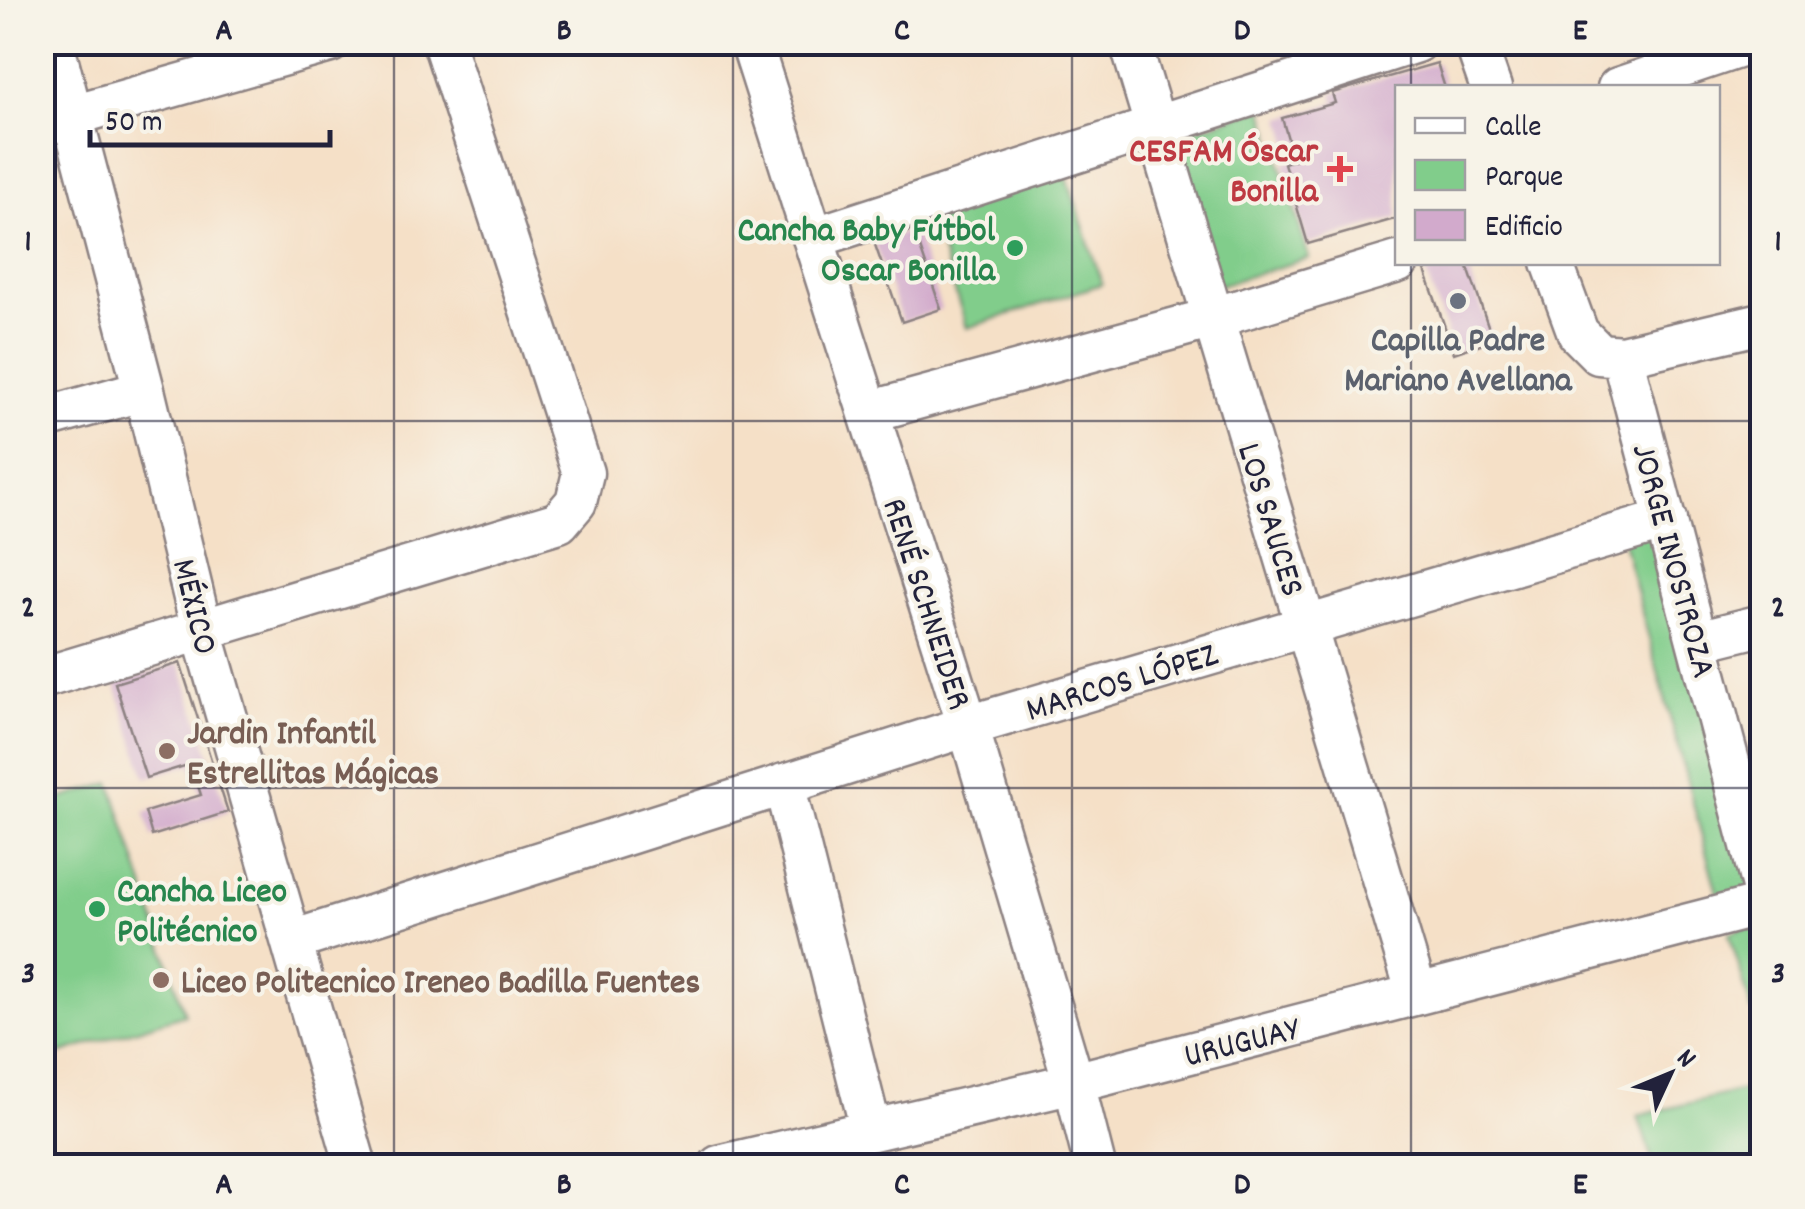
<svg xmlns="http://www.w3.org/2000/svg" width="1805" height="1209" font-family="Dekko,sans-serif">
<rect width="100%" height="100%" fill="#f7f3e8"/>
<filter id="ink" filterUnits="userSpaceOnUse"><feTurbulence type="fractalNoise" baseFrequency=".01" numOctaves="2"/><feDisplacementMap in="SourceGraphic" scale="20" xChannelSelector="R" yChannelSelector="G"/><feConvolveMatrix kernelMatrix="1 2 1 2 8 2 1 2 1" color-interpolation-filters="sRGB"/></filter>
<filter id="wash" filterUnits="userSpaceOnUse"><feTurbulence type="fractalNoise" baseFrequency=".0048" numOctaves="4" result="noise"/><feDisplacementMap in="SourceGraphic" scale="40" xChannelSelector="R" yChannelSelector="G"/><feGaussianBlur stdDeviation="2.25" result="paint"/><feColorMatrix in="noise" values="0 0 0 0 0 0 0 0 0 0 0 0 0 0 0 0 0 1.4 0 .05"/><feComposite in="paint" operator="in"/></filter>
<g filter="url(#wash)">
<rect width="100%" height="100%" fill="#f5e0c7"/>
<path fill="#81cd8b" stroke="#527863" stroke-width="2.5" d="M1263 107 1309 258 1217 286 1170 138Z
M1064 168 1102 284 967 328 929 212Z
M1659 532 1754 893 1719 900 1622 538Z
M111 783 185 1014 43 1059V804Z
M1762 922V1009L1752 1011 1729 933Z
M1762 1085V1165L1654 1166 1638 1116Z"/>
<g id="blocks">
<path fill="#d2aacc" d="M1437 63 1445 88H1398V218L1308 244 1284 163 1294 160 1282 118 1335 103 1332 93Z
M914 230 941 309 902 322 874 242Z
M1422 262H1466L1493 340 1454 353Z
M180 663 228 812 152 836 145 812 201 795 191 764 146 778 115 683Z"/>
</g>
</g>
<g filter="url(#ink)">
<use href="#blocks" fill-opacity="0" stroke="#8c8181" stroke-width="2.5"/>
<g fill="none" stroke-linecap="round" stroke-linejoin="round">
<defs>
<path id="minor" d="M53 42 144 390 202 631 356 1166
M751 42 968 726 1074 1083 1095 1166
M1130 42 1417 994
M1475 42 1491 88
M1618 88 1755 42
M42 126 73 115 330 42
M813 238 1416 42
M1552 262 1578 333 1599 354 1622 356 1762 323
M1622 356 1762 887
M869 412 1213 318 1398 262
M42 419 144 390
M1698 641 1762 625
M42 678 559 522 576 502 583 473 443 42
M784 784 871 1130
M292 941 968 726 1666 520
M719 1166 1074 1083 1762 905"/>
</defs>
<use href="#minor" stroke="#8c8181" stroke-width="45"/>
<use href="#minor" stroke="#fff" stroke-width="40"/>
</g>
</g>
<path fill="none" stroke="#22223b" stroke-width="2.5" stroke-opacity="0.55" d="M394 42V1166M733 42V1166M1072 42V1166M1411 42V88M1411 262V1166M42 421H1762M42 788H1762"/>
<path fill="#e0444e" stroke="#f7f3e8" stroke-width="4" d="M1335 154h10v10h10v10h-10v10h-10v-10h-10v-10h10z"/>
<g fill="#2e9e5b" stroke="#f7f3e8" stroke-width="4">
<circle cx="1015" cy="248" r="10"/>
<circle cx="97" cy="909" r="10"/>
</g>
<circle fill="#6b7280" stroke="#f7f3e8" stroke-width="4" cx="1458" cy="301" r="10"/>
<g fill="#8d6e63" stroke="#f7f3e8" stroke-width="4">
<circle cx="167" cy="751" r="10"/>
<circle cx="161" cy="980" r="10"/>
</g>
<g text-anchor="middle" stroke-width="8" stroke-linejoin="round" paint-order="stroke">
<g font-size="35" font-weight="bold" fill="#be3a42" stroke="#f7f3e8" text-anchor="end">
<text x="1318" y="161">CESFAM Óscar<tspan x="1318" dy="40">Bonilla</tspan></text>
</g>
<g font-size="35" font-weight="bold" fill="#27864d" stroke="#f7f3e8" text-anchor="end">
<text x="995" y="240">Cancha Baby Fútbol<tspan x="995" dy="40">Oscar Bonilla</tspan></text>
<text x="117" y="901" text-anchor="start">Cancha Liceo<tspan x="117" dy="40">Politécnico</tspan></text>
</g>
<g font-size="35" font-weight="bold" fill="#5b616d" stroke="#f7f3e8">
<text x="1458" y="350">Capilla Padre<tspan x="1458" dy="40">Mariano Avellana</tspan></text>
</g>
<g font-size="35" fill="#22223b" stroke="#f7f3e8">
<text transform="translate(1273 519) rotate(73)" y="12">LOS SAUCES</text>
<text transform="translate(1676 560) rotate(75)" y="12">JORGE INOSTROZA</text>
<text transform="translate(929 603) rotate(72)" y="12">RENÉ SCHNEIDER</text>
<text transform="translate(197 606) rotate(76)" y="12">MÉXICO</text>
<text transform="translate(1121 680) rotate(-17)" y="12">MARCOS LÓPEZ</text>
<text transform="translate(1241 1040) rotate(-14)" y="12">URUGUAY</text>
</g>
<g font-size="35" font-weight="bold" fill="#785e54" stroke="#f7f3e8" text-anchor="start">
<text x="187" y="743">Jardin Infantil<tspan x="187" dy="40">Estrellitas Mágicas</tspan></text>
<text x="181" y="992">Liceo Politecnico Ireneo Badilla Fuentes</text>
</g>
</g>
<rect width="1805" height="1209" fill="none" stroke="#f7f3e8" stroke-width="110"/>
<rect x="1395" y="85" width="325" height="180" fill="#f7f3e8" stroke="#a29fa3" stroke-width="2.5"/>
<rect x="1415" y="118" width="50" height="15" fill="#ffffff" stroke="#a29fa3" stroke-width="2.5"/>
<text x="1485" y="135" font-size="30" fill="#22223b">Calle</text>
<rect x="1415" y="160" width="50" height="30" fill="#81cd8b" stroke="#a29fa3" stroke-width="2.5"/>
<text x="1485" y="185" font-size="30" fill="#22223b">Parque</text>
<rect x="1415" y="210" width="50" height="30" fill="#d2aacc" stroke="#a29fa3" stroke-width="2.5"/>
<text x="1485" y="235" font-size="30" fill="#22223b">Edificio</text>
<g transform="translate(1670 1074) rotate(46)" stroke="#f7f3e8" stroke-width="8" paint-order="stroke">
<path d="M0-8L18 38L0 25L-18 38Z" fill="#22223b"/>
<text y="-15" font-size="28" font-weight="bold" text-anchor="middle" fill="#22223b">N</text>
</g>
<path d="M90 130v15h240v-15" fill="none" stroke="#22223b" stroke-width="5"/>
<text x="105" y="130" font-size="30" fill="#22223b" stroke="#f7f3e8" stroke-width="8" paint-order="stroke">50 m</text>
<rect x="55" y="55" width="1695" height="1099" fill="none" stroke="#22223b" stroke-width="4"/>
<g font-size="32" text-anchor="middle" font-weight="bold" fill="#22223b">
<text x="224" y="39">A</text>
<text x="564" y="39">B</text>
<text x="902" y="39">C</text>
<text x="1242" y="39">D</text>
<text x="1580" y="39">E</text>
<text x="28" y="250">1</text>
<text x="1778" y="250">1</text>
<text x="28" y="616">2</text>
<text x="1778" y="616">2</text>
<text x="28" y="982">3</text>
<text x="1778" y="982">3</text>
<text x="224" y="1193">A</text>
<text x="564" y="1193">B</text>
<text x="902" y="1193">C</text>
<text x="1242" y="1193">D</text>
<text x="1580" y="1193">E</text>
</g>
</svg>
